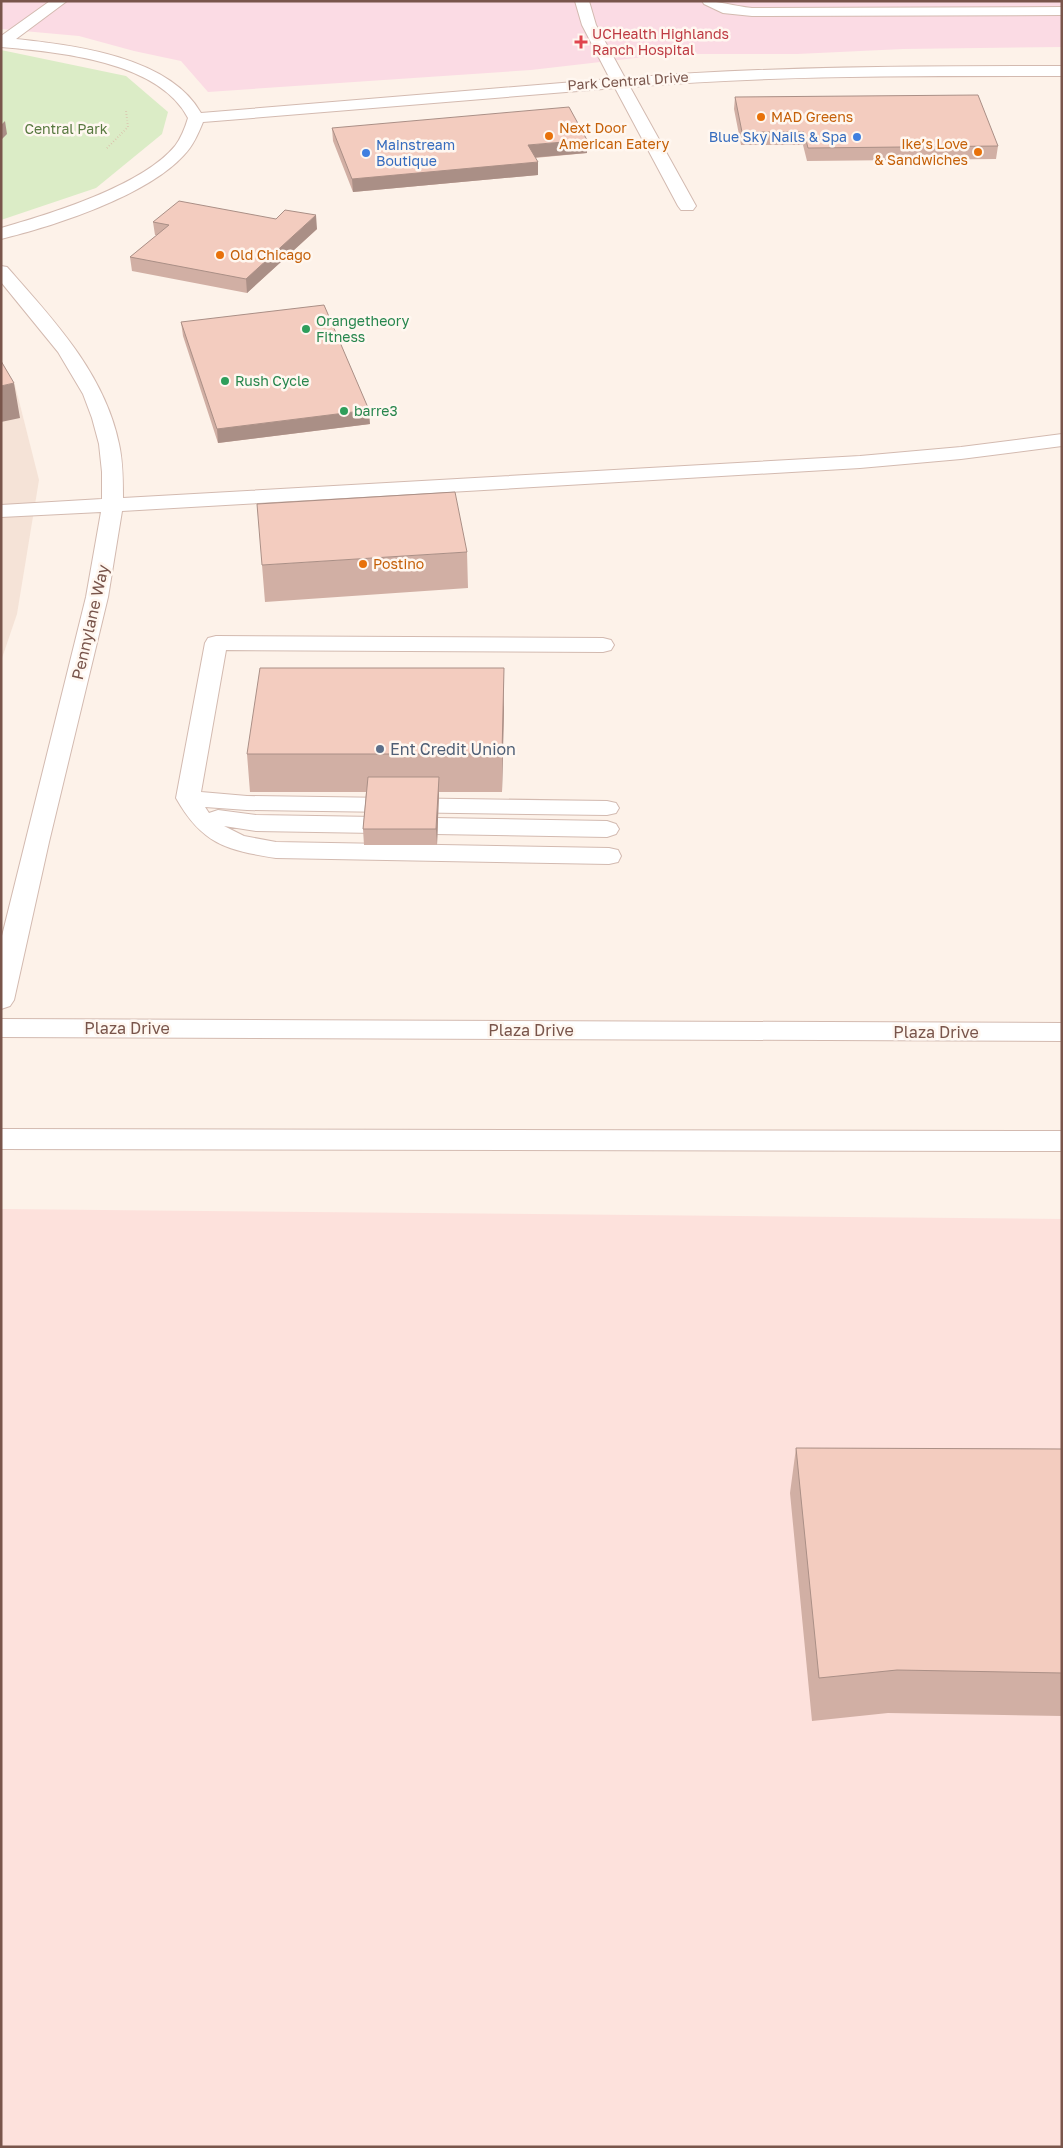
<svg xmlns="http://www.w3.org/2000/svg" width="1063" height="2148" font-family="'Golos Text',sans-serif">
<rect width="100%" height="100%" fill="#fdf2e9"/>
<path fill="#f5e3d7" d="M1 360 15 385 39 480 17 614 1 661Z"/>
<path fill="#fde1dc" d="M1 1209 1062 1219V2147H1Z"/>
<path fill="#fbdbe4" d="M1 1H1062V47L903 49 797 54H670L531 70 208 92 181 61 134 51 79 36 1 29Z"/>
<path fill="#dbecc6" d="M1 50 126 76 168 112 162 134 96 188 1 220Z"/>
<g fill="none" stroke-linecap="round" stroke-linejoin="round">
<defs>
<path id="minor" d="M50 1H67L16 39C74 45 170 57 201 113L610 79 582 25 575 1H589L596 25 625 78C771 66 916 66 1062 66V76C918 76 774 75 630 87L696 206 693 210H681L678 206 615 88 203 122C198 134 193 146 184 155 147 196 54 226 1 239V228C50 214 142 186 175 146 181 138 185 128 188 118 159 61 58 52 1 47V36Z
M702 1C719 1 734 6 752 8L1062 7V15L752 16 723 13 704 4Z
M1 266 7 267C53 319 105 374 119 444 123 462 123 480 123 498L860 456 961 447 1062 434V446L961 459 860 468 122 511 108 597 49 842 14 1000 10 1006 1 1009V940L86 597 101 512 1 517V505L102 499V472L99 444 92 418 83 394 58 352 1 282Z
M216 636 603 638 611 640 614 645 611 650 603 652 226 650 201 792 247 796 607 801 616 803 619 808 616 813 607 815 247 810 205 807 209 813 218 810 256 815 607 821 616 824 619 829 616 834 607 837 256 831 224 826 244 836 276 842 609 848 618 850 621 856 618 862 609 864 276 858C226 850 202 844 176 798L205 643 208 638Z
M1 1019 1062 1023V1041L1 1037Z
M1 1129 1062 1131V1151L1 1149Z"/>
</defs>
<use href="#minor" stroke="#d3bab0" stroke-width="2"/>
<path stroke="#d9afa2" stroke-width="2" stroke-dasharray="0.5 2.5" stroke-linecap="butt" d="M107 148 128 127 126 111"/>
<use href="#minor" fill="#fff" fill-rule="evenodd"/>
</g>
<path fill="#d1afa4" d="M735 97 998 146 996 159 807 161 803 145H741L734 109Z
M332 128 587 153 535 158 538 175 353 192 333 141Z
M153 222 317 229 247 293 132 271 130 257 157 235H155Z
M181 322 370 424 218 443 183 336Z
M467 552 468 588 265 602 262 565Z
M504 706 502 792H439L437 845H364L363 829 366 792H250L247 754Z
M796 1448 1062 1449V1716L888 1713 812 1721 790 1493Z"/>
<path fill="#aa8f86" d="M5 121 7 134 1 140V125Z
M587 140V153L528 158V145Z
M538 162V175L353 192 352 179Z
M316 215 317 229 247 293 246 279Z
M14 383 20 418 1 422V386Z
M369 410 370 424 218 443 217 429Z
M504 668V706L502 792V754Z
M439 777V792L437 845 436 829Z"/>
<path fill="#f3ccbf" stroke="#aa8f86" d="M978 95 998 146 808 148 804 132H742L735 97Z
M569 107 587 140 528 145 538 162 352 179 332 128Z
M179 201 276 219 285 210 316 215 246 279 130 257 169 225 153 222Z
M324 305 369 410 217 429 181 322Z
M1 361 14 383 1 386Z
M455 492 467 552 262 565 257 504Z
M260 668H504L502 754H247Z
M368 777H439L436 829H363Z
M796 1448 1062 1449V1673L897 1670 819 1678Z"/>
<path fill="#e0444e" stroke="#fff7f0" stroke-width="2" d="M578.5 34.5h5v5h5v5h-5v5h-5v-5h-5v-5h5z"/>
<g fill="#e8710a" stroke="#fff7f0" stroke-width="2">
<circle cx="761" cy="117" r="5"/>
<circle cx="549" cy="136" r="5"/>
<circle cx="978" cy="152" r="5"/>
<circle cx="220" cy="255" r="5"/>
<circle cx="363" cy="564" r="5"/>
</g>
<g fill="#3f7fe0" stroke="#fff7f0" stroke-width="2">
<circle cx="857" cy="137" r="5"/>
<circle cx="366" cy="153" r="5"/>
</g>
<g fill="#2e9e5b" stroke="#fff7f0" stroke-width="2">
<circle cx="306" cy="329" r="5"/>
<circle cx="225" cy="381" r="5"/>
<circle cx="344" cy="411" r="5"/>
</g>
<circle fill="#5c6f8a" stroke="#fff7f0" stroke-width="2" cx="380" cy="749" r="5"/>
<g text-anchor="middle" stroke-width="5" stroke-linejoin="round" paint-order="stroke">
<g font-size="14" fill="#be3a42" stroke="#fff7f0" text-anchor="start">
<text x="592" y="39">UCHealth Highlands<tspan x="592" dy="16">Ranch Hospital</tspan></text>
</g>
<g font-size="14" fill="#79554b" stroke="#fff7f0">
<text transform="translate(628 81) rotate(-4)" y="5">Park Central Drive</text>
</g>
<g font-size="14" fill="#c56008" stroke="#fff7f0" text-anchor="start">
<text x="771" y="122">MAD Greens</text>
<text x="559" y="133">Next Door<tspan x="559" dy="16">American Eatery</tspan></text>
<text x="968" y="149" text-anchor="end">Ike’s Love<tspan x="968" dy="16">&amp; Sandwiches</tspan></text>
<text x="230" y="260">Old Chicago</text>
<text x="373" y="569">Postino</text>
</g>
<g font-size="14" fill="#587940" stroke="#fff7f0">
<text x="66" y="134">Central Park</text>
</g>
<g font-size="14" fill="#366cbe" stroke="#fff7f0" text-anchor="end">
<text x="847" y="142">Blue Sky Nails &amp; Spa</text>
<text x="376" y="150" text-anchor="start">Mainstream<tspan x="376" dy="16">Boutique</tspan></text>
</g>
<g font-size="14" fill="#27864d" stroke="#fff7f0" text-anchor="start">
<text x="316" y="326">Orangetheory<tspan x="316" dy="16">Fitness</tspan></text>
<text x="235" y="386">Rush Cycle</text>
<text x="354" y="416">barre3</text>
</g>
<g font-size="16" fill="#79554b" stroke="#fff7f0">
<text transform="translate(90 622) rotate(-77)" y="6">Pennylane Way</text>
<text x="127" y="1034">Plaza Drive</text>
<text x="531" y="1036">Plaza Drive</text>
<text x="936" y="1038">Plaza Drive</text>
</g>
<g font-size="16" fill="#4e5e75" stroke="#fff7f0" text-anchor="start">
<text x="390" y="755">Ent Credit Union</text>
</g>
</g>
<rect width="1063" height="2148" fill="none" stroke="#79554b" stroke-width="5"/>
</svg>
